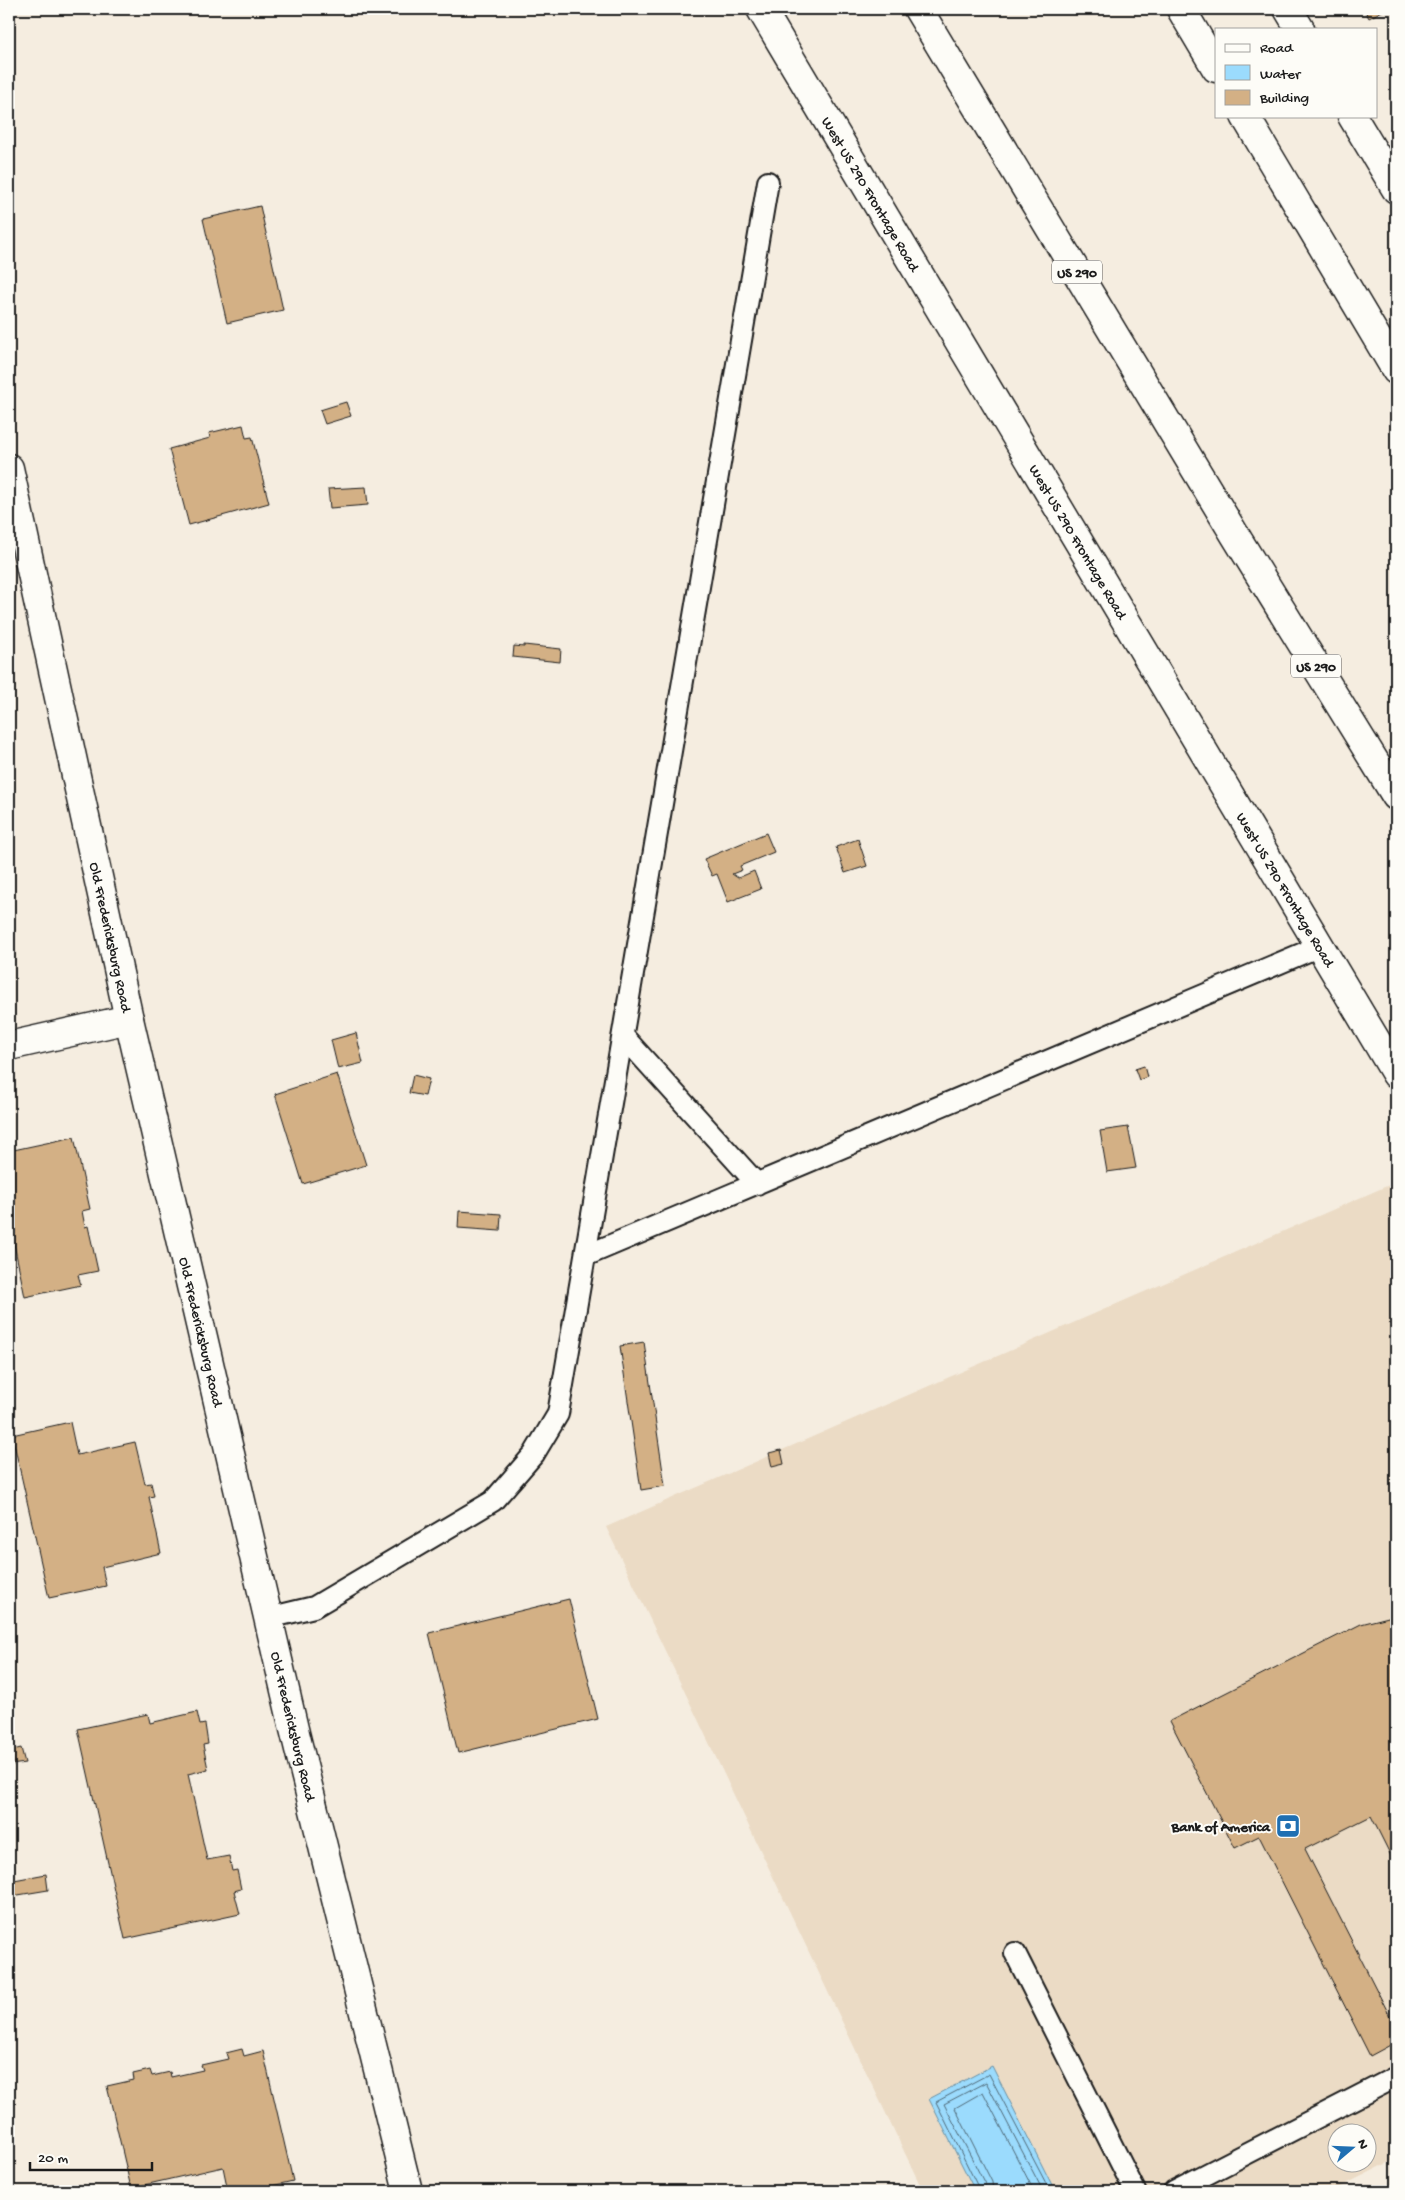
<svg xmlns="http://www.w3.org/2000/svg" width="1405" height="2200" font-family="'Gochi Hand',sans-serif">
<rect width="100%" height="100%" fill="#f5ede0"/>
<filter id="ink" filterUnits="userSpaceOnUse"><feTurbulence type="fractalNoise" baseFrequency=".02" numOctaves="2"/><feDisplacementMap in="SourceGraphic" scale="10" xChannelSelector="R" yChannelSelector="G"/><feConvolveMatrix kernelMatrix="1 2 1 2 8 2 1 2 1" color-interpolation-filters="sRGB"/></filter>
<g filter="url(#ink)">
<path fill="#ebdbc5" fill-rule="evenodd" d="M1396 1182V2159L1332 2191H923L606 1527ZM1338 2132H1368V2162H1338Z"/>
<path fill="#9bdbfd" stroke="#688fa3" d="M992 2066 1055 2191H975L929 2099Z"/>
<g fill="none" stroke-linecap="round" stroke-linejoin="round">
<path stroke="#4f6876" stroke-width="1" d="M980 2191 936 2102 989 2074 1050 2191
M986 2191 985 2184 944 2104 986 2082 1043 2191
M993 2191 992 2182 955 2108 983 2092 1034 2191"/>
</g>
<path fill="#d3b085" stroke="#1c1c1c" d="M1364 9H1386L1369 18Z
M260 206 283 310 227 323 203 219Z
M346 402 351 416 325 424 320 410Z
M243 425 246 438 252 437 269 503 189 525 169 449 210 438 209 433Z
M366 487 368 505 330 508 328 489Z
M524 645 561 649 560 662 513 657 514 646 524 647Z
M766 833 774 852 740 866 742 870 732 874 738 878 754 871 761 889 728 902 717 874 712 876 704 859Z
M858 839 867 866 845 873 836 847Z
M356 1033 363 1063 338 1069 331 1040Z
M1144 1066 1147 1077 1139 1080 1135 1069Z
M337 1074 366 1165 303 1184 275 1094Z
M413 1075 429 1079 425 1096 409 1093Z
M1128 1127 1136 1168 1107 1172 1100 1131Z
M74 1137 90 1209 82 1211 85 1227 88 1226 98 1271 78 1275 81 1285 25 1297 14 1244 9 1245V1151Z
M459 1211 501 1214 500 1231 458 1228Z
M644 1342 665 1486 641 1490 620 1346Z
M70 1422 77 1455 135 1442 145 1484 151 1483 154 1496 149 1497 161 1553 102 1567 106 1586 49 1598 12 1435Z
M781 1450 784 1464 772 1467 769 1453Z
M569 1599 598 1719 458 1753 429 1633Z
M1396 1615V1866L1371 1816 1305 1849 1396 2028V2042L1370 2056 1259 1836 1235 1848 1170 1721 1361 1624Z
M197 1712 200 1725 205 1724 208 1744 203 1745 208 1769 188 1774 207 1860 229 1856 232 1871 237 1870 241 1889 234 1891 240 1914 125 1939 78 1729 148 1714 150 1723Z
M21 1748 25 1763 11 1765 9 1751Z
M46 1874 48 1890 12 1896 9 1881Z
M242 2049 244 2056 263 2051 293 2181 250 2191H228L223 2167 131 2188 107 2086 134 2080 133 2074 150 2070 152 2076 170 2072 171 2077 203 2070 201 2065 228 2059 226 2053Z"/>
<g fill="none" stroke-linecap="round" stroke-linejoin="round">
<defs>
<path id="lane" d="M624 1037 757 1184
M585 1256 1320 946
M268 1618 314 1607 493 1501 534 1454 558 1414 768 182
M1015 1953 1135 2191
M1174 2191 1396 2077"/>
<g id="street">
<path id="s1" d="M9 468 129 1019 294 1729 408 2191"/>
<path d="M9 1046 129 1019"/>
</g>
<g id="secondary">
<path id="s2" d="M761 9 1396 1074"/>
<path d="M1288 9 1300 29"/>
<path d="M1352 116 1396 189"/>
</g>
<path id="highway" d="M918 9 1235 535 1396 796
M1181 9 1216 68
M1245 116 1396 370"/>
</defs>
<use href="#lane" stroke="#1c1c1c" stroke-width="24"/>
<use href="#street" stroke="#1c1c1c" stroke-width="31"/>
<use href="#secondary" stroke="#1c1c1c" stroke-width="31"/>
<use href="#highway" stroke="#1c1c1c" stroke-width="31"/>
<use href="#lane" stroke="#fdfcf7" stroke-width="20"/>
<use href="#street" stroke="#fdfcf7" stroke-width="28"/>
<use href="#secondary" stroke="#fdfcf7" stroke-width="28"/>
<use href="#highway" stroke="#fdfcf7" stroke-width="28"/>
</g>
</g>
<defs>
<symbol id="bank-square" viewBox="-11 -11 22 22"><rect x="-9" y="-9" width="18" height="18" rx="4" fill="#1f6fb2" stroke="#fdfcf7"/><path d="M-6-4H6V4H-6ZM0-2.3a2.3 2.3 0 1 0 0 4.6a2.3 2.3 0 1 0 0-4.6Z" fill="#fff"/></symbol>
</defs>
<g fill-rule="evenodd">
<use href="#bank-square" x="1274" y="1812" width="28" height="28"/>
</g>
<g text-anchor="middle" stroke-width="4" stroke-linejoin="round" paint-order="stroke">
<g fill="#fdfcf7" stroke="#605f5e" stroke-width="1">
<rect x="1052" y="260.5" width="50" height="23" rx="4"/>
<rect x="1291" y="654.5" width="50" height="23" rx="4"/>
</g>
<g font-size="14" font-weight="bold" fill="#1c1c1c">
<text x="1077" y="277">US 290</text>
<text x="1316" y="671">US 290</text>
</g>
<g font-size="15" fill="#1c1c1c" stroke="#fdfcf7">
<text dy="5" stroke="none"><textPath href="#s2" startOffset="215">West US 290 Frontage Road</textPath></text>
<text dy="5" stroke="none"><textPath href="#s2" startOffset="620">West US 290 Frontage Road</textPath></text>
<text dy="5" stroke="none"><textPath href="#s2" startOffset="1025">West US 290 Frontage Road</textPath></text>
<text dy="5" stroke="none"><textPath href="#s1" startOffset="480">Old Fredericksburg Road</textPath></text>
<text dy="5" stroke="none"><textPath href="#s1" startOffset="885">Old Fredericksburg Road</textPath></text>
<text dy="5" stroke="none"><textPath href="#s1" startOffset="1290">Old Fredericksburg Road</textPath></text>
</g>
<g font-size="15" font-weight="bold" fill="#1c1c1c" stroke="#fdfcf7" text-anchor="end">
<text x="1270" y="1831">Bank of America</text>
</g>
</g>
<rect width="1405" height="2200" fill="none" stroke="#fdfcf7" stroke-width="30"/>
<rect x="15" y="15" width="1375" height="2170" fill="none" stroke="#1c1c1c" stroke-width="2" filter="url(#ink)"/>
<rect x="1215" y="28" width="162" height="90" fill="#fdfcf7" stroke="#a3a29f"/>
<rect x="1225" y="44" width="25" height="8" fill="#fdfcf7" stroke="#a3a29f"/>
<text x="1260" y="52" font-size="15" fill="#1c1c1c">Road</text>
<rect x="1225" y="65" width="25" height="15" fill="#9bdbfd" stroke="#a3a29f"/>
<text x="1260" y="78" font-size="15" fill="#1c1c1c">Water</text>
<rect x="1225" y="90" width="25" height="15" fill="#d3b085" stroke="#a3a29f"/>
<text x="1260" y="102" font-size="15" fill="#1c1c1c">Building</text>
<g transform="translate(1352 2148) rotate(71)"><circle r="24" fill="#fdfcf7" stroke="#a3a29f"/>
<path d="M0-4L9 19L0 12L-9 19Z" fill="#1f6fb2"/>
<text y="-8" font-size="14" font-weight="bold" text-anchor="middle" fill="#1c1c1c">N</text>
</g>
<path d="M30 2162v8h122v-8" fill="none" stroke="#1c1c1c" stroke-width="2.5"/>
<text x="38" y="2162" font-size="15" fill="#1c1c1c" stroke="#fdfcf7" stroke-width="4" paint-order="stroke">20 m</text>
</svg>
